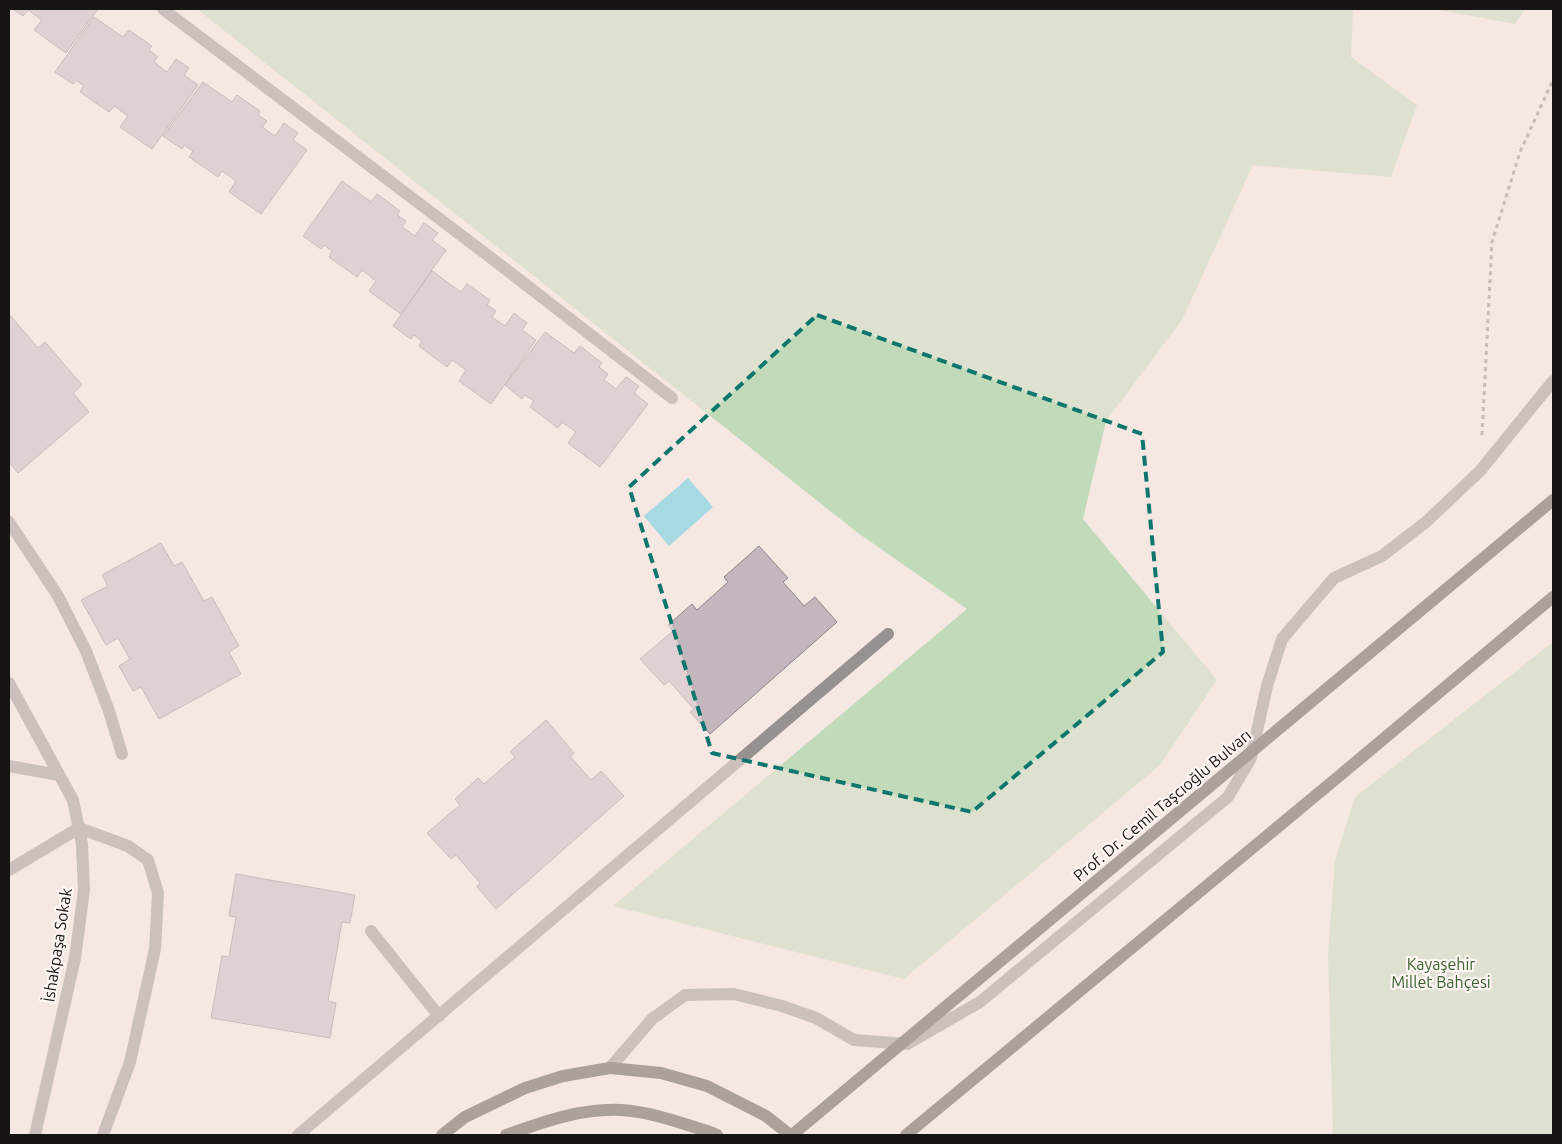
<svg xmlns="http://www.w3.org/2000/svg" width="1562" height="1144" font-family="Ubuntu,sans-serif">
<rect width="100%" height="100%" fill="#f5e7e2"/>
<path fill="#c1dab9" d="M197 9H1353L1351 57 1417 105 1391 177 1253 165 1182 320 1106 421 1083 519 1217 680 1160 765 904 979 613 906 967 609 858 533Z
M1434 9H1525L1515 24Z
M1553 642V1135H1333L1328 954 1335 860 1355 797Z"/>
<path fill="#a6d9e2" d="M688 478 713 507 669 546 644 516Z"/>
<path fill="#c3b6bc" stroke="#93878c" d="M13 9H98L66 53 34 30 42 20 28 10 23 16Z
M94 17 123 37 129 30 152 46 149 50 158 57 154 62 167 72 176 59 189 68 184 75 198 85 152 149 120 127 128 116 114 106 109 112 80 92 84 86 76 80 73 84 55 72Z
M203 82 232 102 237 95 260 111 258 115 267 121 262 127 275 136 284 123 298 133 293 140 307 150 261 214 229 192 236 181 222 171 218 177 189 157 193 151 184 145 182 149 163 136Z
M342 181 371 202 377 194 400 211 397 215 406 221 402 227 415 236 424 223 438 233 432 240 446 250 401 314 369 291 376 281 362 270 357 277 329 257 332 251 324 245 321 249 303 236Z
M432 271 461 292 467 284 490 300 487 305 496 311 492 317 505 326 514 313 527 323 522 330 536 340 491 404 459 381 466 370 452 360 447 367 419 346 422 341 414 335 411 339 393 326Z
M9 314 38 348 45 342 82 385 73 393 89 412 18 473 9 462Z
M545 332 574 353 580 346 602 363 599 367 608 374 604 380 616 389 626 377 639 386 634 393 648 404 600 467 568 443 576 432 562 422 558 428 530 407 534 401 525 395 522 399 505 385Z
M161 543 174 566 182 562 204 601 212 597 239 646 229 652 241 674 159 719 141 687 133 691 119 666 130 659 118 638 106 645 81 600 108 586 102 575Z
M759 546 788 578 783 582 804 606 815 597 837 622 710 734 690 712 694 709 669 681 664 685 640 659 673 631 668 625 692 604 697 610 728 582 724 577Z
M546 720 574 753 570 756 591 780 601 771 624 796 496 909 477 887 480 883 456 855 451 859 427 833 460 805 455 799 478 778 484 784 515 757 510 752Z
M236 874 355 895 350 923 342 922 328 1001 336 1003 330 1038 211 1018 222 956 229 957 236 917 229 916Z"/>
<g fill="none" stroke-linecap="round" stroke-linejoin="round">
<path stroke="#8f8582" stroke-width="3" stroke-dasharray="4 4" stroke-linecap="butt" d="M1482 435 1492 242 1520 152 1553 80"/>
<path stroke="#97918f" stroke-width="12" d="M163 9 503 267 672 398
M9 522 58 596 86 651 109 711 122 754
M9 683 73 800 82 844 84 890 75 958 35 1135
M9 766 59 775
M9 870 79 828 128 846 148 860 158 893 155 949 130 1062 103 1135
M371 931 439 1016
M610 1068 652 1019 685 995 734 994 782 1006 816 1018 854 1040 907 1044 980 1002 1228 797 1251 758 1267 686 1282 639 1334 578 1382 556 1426 522 1480 471 1553 381
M298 1135 888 634"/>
<path stroke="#524946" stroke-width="12" d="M442 1135 465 1117 525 1088 563 1076 610 1068 661 1073 707 1086 766 1116 790 1135
M506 1135C543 1122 581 1108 621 1110 652 1112 681 1123 710 1132L717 1135
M792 1135 1553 500
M906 1135 1338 777 1553 597"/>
</g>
<path d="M0 0H1562V1144H0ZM817 315 1142 434 1163 652 972 812 712 753 629 487Z" fill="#f5e7e2" fill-opacity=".55" fill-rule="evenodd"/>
<path fill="none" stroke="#0f766e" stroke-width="4" stroke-dasharray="10 6" stroke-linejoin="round" d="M817 315 1142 434 1163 652 972 812 712 753 629 487Z"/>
<g text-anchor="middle" stroke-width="4.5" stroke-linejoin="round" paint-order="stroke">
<g font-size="16" fill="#181412" stroke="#fef6f3">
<text transform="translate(1162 805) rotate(-40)" y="6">Prof. Dr. Cemil Taşcıoğlu Bulvarı</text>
<text transform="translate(57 945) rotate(-81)" y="6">İshakpaşa Sokak</text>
</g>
<g font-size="16" fill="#3e6232" stroke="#fef6f3">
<text x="1441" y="970">Kayaşehir<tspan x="1441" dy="18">Millet Bahçesi</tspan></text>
</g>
</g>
<rect width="1562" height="1144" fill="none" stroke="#181412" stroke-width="20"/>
</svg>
